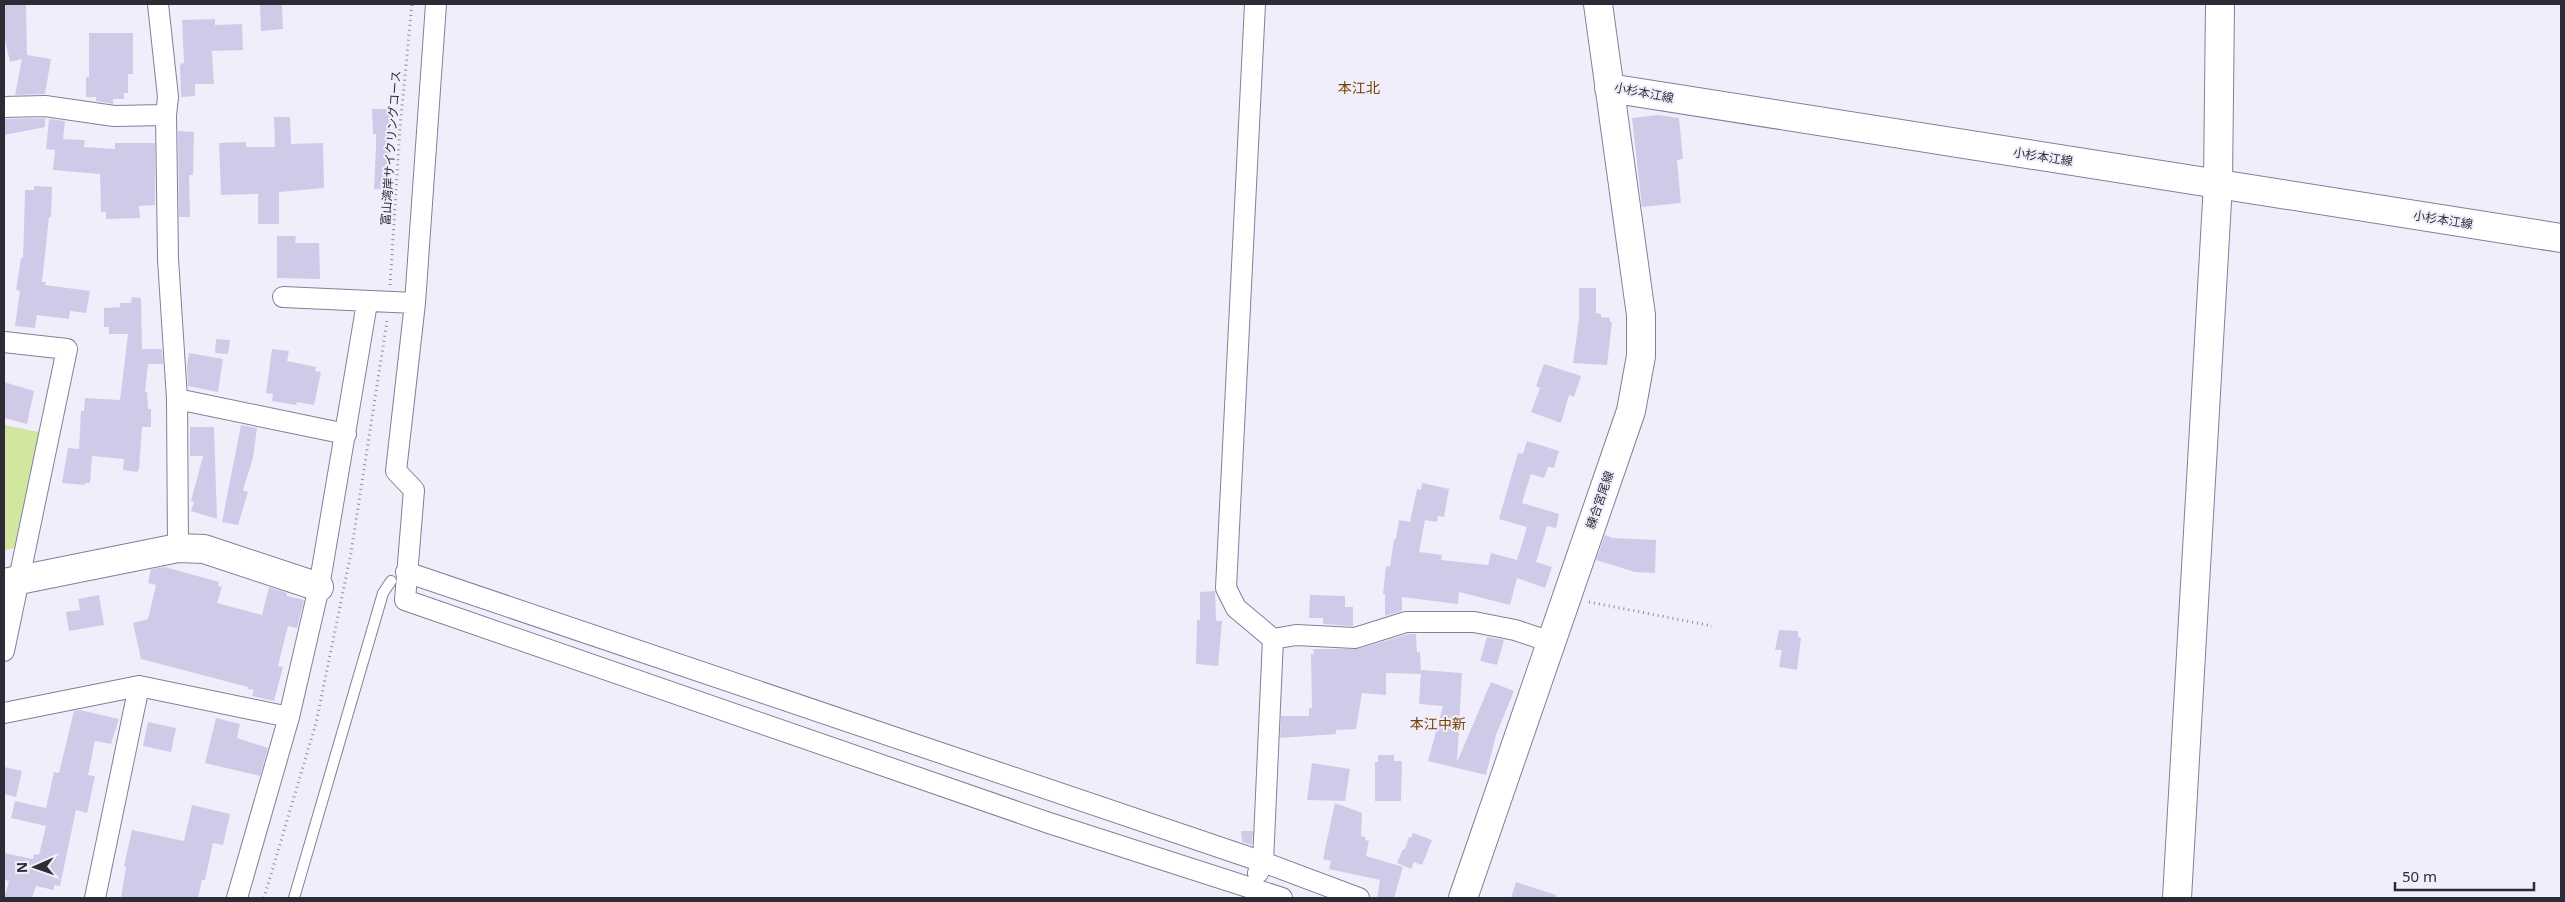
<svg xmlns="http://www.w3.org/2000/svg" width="2565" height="902" font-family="'Noto Sans','Noto Sans JP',sans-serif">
<rect width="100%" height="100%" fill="#f1eefb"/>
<path fill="#d1e7a0" d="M4 425 39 432 16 548 4 550Z"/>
<path fill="#d0cae9" d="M4 4H26L27 55 51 59 45 94 15 95 22 59 10 62 4 35Z
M260 4H282L283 29 261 31Z
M215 19V25L242 24 243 50 212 51 214 84H195V96L181 97 180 64 184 63 182 20Z
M89 33H133V74H128V93H124V99H113V104L96 101V97H86V77H89Z
M372 109H391L388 189H374L376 146V134H373Z
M1658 115 1679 118 1683 159 1677 160 1681 203 1642 207 1632 118Z
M274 117H290L291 144 323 143 324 188 279 192V224H258V194L221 195 219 143 246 142V147H275Z
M45 118V127L4 135V119Z
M49 119 65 121 63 139 85 140 84 147 115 149V143H155V205L139 206 140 218 106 219V212H101L100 174 53 170 55 150 46 149Z
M178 131 194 132 193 175H189L190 217H179Z
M34 186 52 187 51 217H49L42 282H46L45 285 90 291 86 313 70 311 69 319 37 315 35 328 15 326 20 291 16 290 21 258H23L25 193V190H34Z
M277 236H296L295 243H319L320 279 277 278Z
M1579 288H1596V313L1601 314V317L1610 318V322H1612L1607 365 1573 363 1579 319Z
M132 297 141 298 142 349H162L163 364H148L145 392H147L148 409H151V427H142L139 469 137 472 123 470 124 459 92 456 90 483H85V485L62 483 68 448 79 449 81 411H84L85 398 120 400 128 334H109V327H104V308L120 307V303H131Z
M216 339 230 340 228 354 215 353Z
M272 349 289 351 287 361 316 367 315 371 321 372 314 405 297 402 296 405 272 401 273 394 266 393Z
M189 353 223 359 218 392 188 386 187 365Z
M1544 364 1581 376 1574 397 1569 395 1561 423 1531 412 1540 388 1536 386Z
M4 382 34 391 27 424 4 418Z
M241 425 257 428 253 458 243 490 248 492 238 525 222 522Z
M190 427H214L217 519 191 511 194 502 191 501 203 456H190Z
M1527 441 1559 451 1554 468 1548 467 1544 478 1531 474 1522 503 1559 514 1556 528 1547 526 1536 562 1552 567 1545 588 1517 578 1510 605 1459 592 1458 604 1402 597V611L1385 616V594H1383L1386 566 1390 567 1394 539H1396L1399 520 1410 522 1417 489 1421 490 1422 483 1449 489 1444 517 1438 516 1437 522 1425 520 1419 552 1442 555 1441 560 1488 565 1491 553 1517 560 1527 527 1499 519 1518 453 1523 454Z
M1605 535 1613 538 1656 540 1655 573 1635 572 1596 560Z
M165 567 219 582 218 586 222 587 217 603 262 615 269 587 287 593V596L304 600 297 628 288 626 278 666 283 667 274 701 252 696 254 690 248 689V687L141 659 133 623 148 619 156 585 148 583 151 569Z
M1215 591 1216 621H1222L1218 666 1196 664 1197 620H1200V592Z
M99 595 104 625 69 631 66 612 80 610 78 599Z
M1310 595 1345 596V607H1353V626L1323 624V618H1309Z
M1779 630 1798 631V637L1801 638 1797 670 1779 667 1782 650H1775Z
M1408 634H1416L1417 652H1420L1421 674 1386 673V695L1362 693 1356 729 1336 730V734L1280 738 1281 716H1309V708H1312L1311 654H1314L1313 649H1358Z
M1487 637 1504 640 1497 665 1480 661Z
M1421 670 1462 673 1457 762 1491 682 1514 691 1496 735 1486 775 1428 761 1443 706 1419 704Z
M80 710 119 719 111 744 95 741 88 775 95 776 87 813 76 810 60 886 54 885V890L36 886 32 898H4L9 881 4 880V853L33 859 34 854 39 855 46 826 11 818 15 801 46 808 54 772 59 773 74 711Z
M216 718 240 724 237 738 268 748 260 776 205 763Z
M148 722 176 728 171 752 143 746Z
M1378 755H1394V761H1402L1401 801H1375V762H1378Z
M1312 763 1350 769 1345 801 1307 800Z
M4 767 22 771 16 797 4 794Z
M1335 803 1362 813 1361 836 1366 837 1365 840 1369 841 1366 856 1403 867 1394 898H1377L1380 880 1329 869 1331 861 1323 859Z
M192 805 230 814 223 845 213 843 205 880H202L198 898H121L126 867 124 866 132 830 184 841Z
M1241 831H1253L1252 845 1242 842Z
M1413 833 1432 840 1422 865 1414 862 1411 869 1397 863 1403 849H1405L1409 837 1411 838Z
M1516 882 1556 895V898H1511Z"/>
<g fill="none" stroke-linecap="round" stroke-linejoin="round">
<defs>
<path id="lane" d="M294 898 383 593 391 581"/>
<path id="street" d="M158 4 168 97 166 115 168 259 177 399 178 548
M436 4 415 303 396 471 414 490 405 600 1049 823 1282 898
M1255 4 1226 588 1236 608 1273 639 1263 862 1258 873
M4 107 45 106 114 116 166 115
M283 297 415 303
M4 342 67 349 4 651
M177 399 346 434
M406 572 1263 862 1359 898
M1273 639 1296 635 1355 638 1406 622H1474L1515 630 1551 642
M4 713 139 686 289 717
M95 898 139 686
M237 898 289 717 319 587 367 303"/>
<path id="secondary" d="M1609 88 2561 238
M4 583 178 548 204 549 319 587
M1463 898 1631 411 1641 356V315L1598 4
M2177 898 2218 184 2220 4"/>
</defs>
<use href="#lane" stroke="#867d9a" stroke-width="12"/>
<use href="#street" stroke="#867d9a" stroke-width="22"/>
<use href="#secondary" stroke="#867d9a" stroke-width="30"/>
<path stroke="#908d9a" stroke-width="3" stroke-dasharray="1 4" stroke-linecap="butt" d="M390 285 400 127 412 4
M1589 602 1712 626
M264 898 316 723 351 553 387 321"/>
<use href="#lane" stroke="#fff" stroke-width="10"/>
<use href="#street" stroke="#fff" stroke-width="20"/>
<use href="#secondary" stroke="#fff" stroke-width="28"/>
</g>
<g text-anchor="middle" stroke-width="4" stroke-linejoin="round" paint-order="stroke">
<g font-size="12" fill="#2e2b37" stroke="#f1eefb">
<text transform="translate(1644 93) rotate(11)" y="4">小杉本江線</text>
<text transform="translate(391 148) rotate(-86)" y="4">富山湾岸サイクリングコース</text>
<text transform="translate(2043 157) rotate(9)" y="4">小杉本江線</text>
<text transform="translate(2443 220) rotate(9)" y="4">小杉本江線</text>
<text transform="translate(1600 500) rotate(-71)" y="4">練合宮尾線</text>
</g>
<g font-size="14" fill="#754100" stroke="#f1eefb">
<text x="1359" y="93">本江北</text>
<text x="1438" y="729">本江中新</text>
</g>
</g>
<rect width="2565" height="902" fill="none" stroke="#2e2b37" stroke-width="10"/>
<g transform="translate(35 867) rotate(268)" stroke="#f1eefb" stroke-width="4" paint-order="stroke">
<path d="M0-4L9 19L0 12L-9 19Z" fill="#2e2b37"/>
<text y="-8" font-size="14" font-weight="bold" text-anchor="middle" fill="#2e2b37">N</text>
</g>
<path d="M2395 882v8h139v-8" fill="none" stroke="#2e2b37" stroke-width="2.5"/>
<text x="2402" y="882" font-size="15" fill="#2e2b37" stroke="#f1eefb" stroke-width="4" paint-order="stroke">50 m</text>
</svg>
